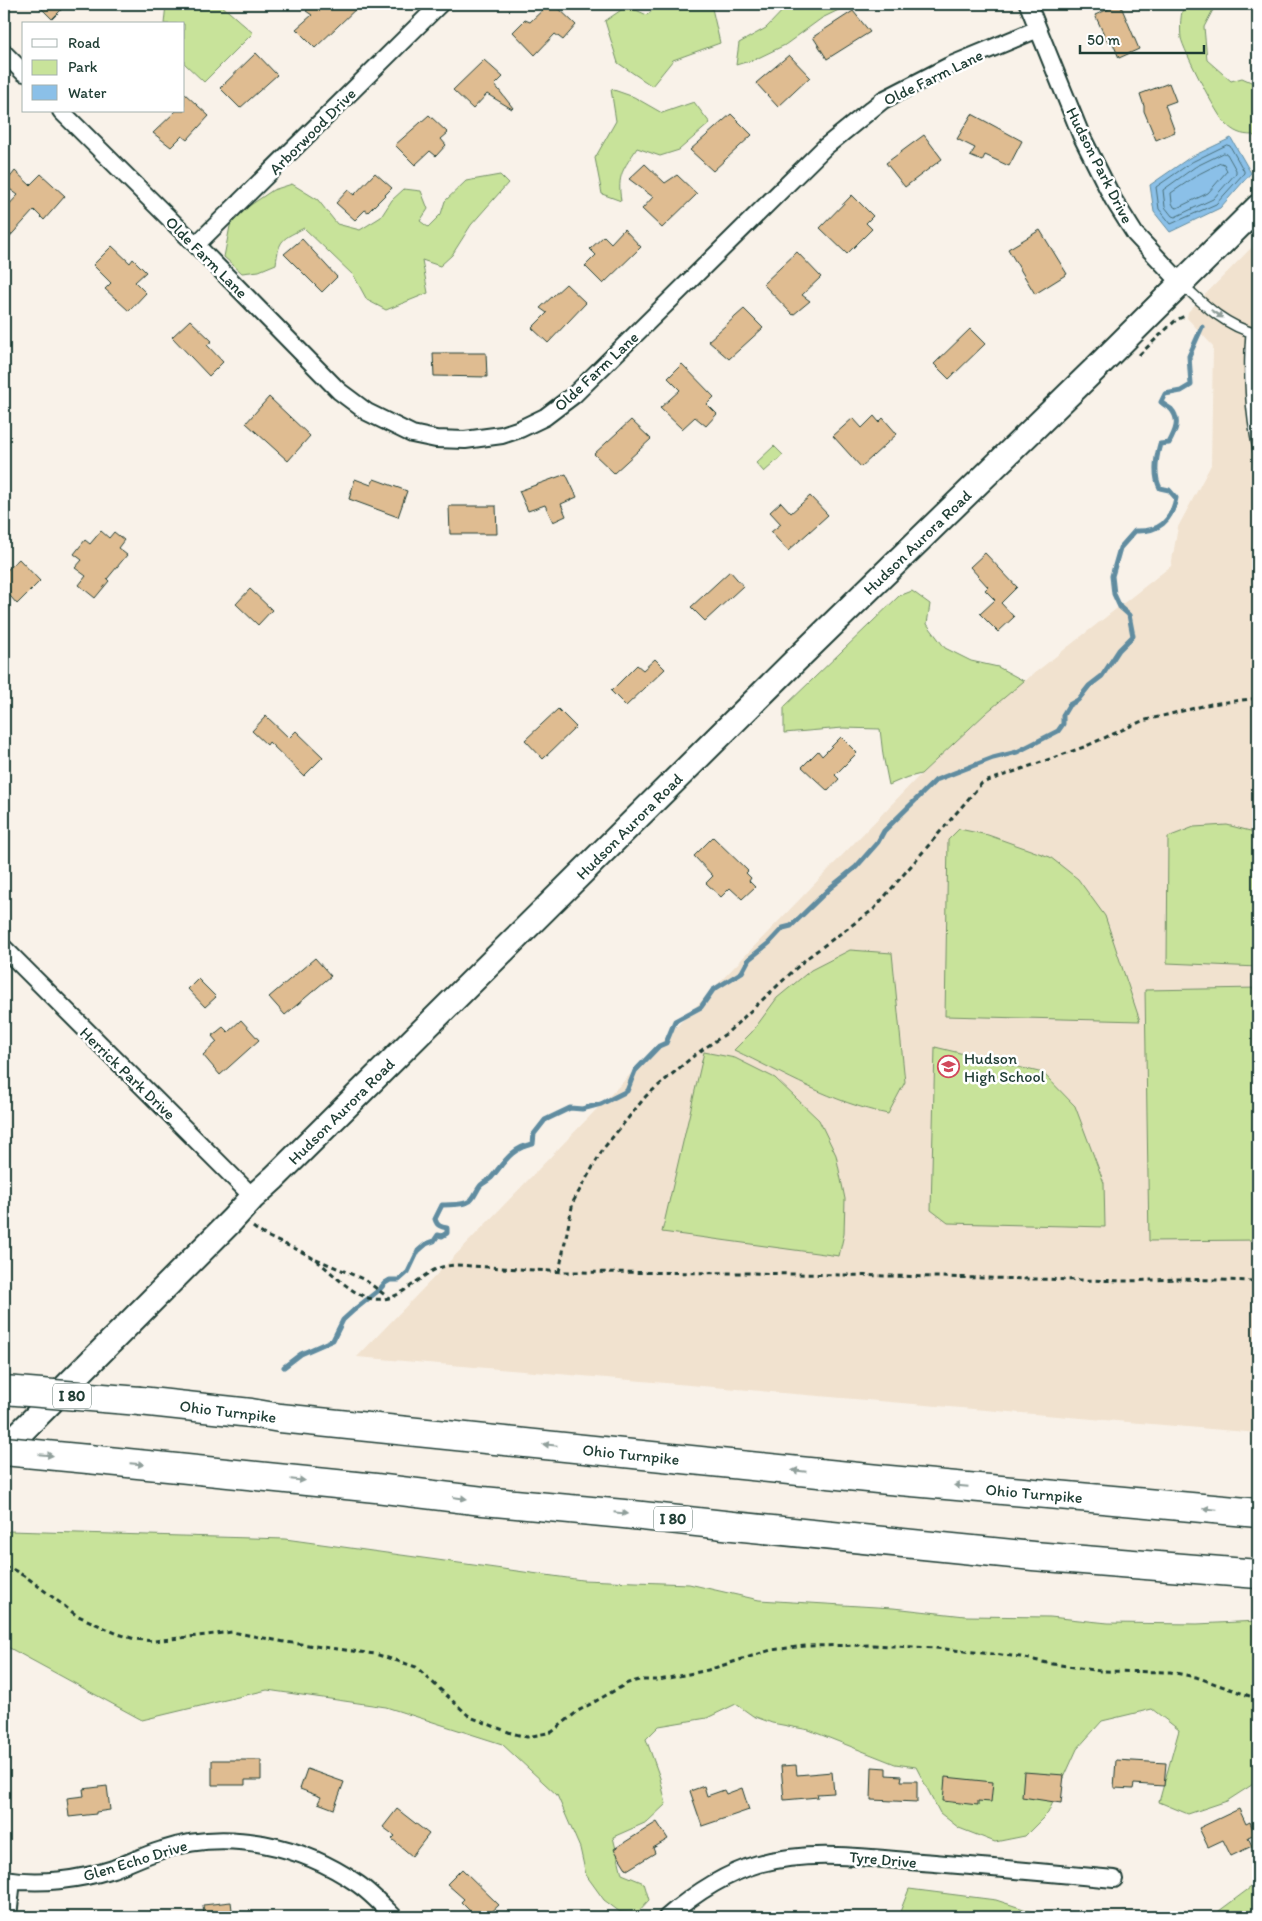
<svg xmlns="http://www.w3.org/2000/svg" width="1262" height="1921" font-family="Itim,sans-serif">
<rect width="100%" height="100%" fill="#f9f2e9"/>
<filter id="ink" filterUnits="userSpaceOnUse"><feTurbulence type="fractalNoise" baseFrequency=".02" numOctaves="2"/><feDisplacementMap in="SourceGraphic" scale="10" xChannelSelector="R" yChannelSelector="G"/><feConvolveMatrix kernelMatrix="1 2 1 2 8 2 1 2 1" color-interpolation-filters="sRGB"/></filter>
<g filter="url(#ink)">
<path fill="#f1e2cf" d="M1258 241V1433L357 1357 918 777 1000 700 1171 566 1178 527 1211 465 1213 346 1187 318 1188 312Z"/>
<path fill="#c8e39a" stroke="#749067" d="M166 4H220L253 33 204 82 184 63V24H164Z
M659 4H711L720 43 673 60 652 86 618 63 605 21 627 6 647 15Z
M789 4H851L822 18 785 45 756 59 736 65 739 43 766 28Z
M1185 4H1222L1215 6 1204 27 1207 60 1231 81 1242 78 1258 85V141L1253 135C1241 135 1234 132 1226 124 1217 116 1183 49 1181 38 1180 29 1180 12 1185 4Z
M611 89 634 97 662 113 694 102 710 123 679 150 660 156 637 148C623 170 617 174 621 201L602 194 595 158 616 121Z
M500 175 508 183 471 225 452 255 440 266 422 260 428 293 386 310 367 300 354 276 304 228C283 239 279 238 276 264L259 271 242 273 224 257 231 221 246 208 273 190 292 184 318 200 337 224 360 230 381 217 392 200 404 189 421 191 428 209 420 221 428 227 441 214 445 201 466 181Z
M774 446 783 455 764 472 756 463Z
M912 591 930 604 927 624 945 648 971 661 998 667 1024 681 986 713 921 774 905 778 889 785 883 755 880 729 843 728 784 733V707L899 596Z
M1227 825 1258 833V967L1167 963 1168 837 1194 827Z
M959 829 988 835 1050 857 1078 879 1105 916 1140 1021 945 1016 948 840Z
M850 950 892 953 905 1082 888 1114C833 1103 784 1074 734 1050L752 1032 777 998 811 970Z
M1258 988V1240L1149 1241 1145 990Z
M935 1047 1043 1073 1075 1106 1104 1183 1105 1227 948 1223 931 1210Z
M704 1052 735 1058 775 1078 819 1120 836 1155 845 1199 844 1234 839 1256 662 1232Z
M9 1531 285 1539 582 1580 689 1584 759 1600 893 1608 965 1616 1050 1617 1108 1623 1197 1624 1258 1621V1781L1227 1801 1188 1814 1159 1802 1179 1730 1152 1709 1102 1721 1077 1749 1048 1813 1025 1836 995 1842 959 1828 940 1813 916 1767 895 1764 809 1730 772 1723 753 1716 736 1704 707 1718 659 1726 646 1739 660 1778 666 1804 647 1822 613 1837 622 1874 644 1883 649 1900 636 1914 620 1912 604 1900 586 1875 580 1848 557 1795 502 1744 386 1707 267 1690 142 1720 4 1645V1535Z
M1258 1882V1917H1211Z
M909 1889 996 1900 1036 1913 1041 1917H898Z"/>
<path fill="#8bc0e8" stroke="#608ca0" d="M1231 138 1251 173 1220 208 1170 232 1154 212 1150 185 1189 158Z"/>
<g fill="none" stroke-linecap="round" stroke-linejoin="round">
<path stroke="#4a717c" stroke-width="1" d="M1227 145 1230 146 1244 171V173L1216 204 1171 224 1159 209 1156 187 1192 162Z
M1224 153 1227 154 1236 170V173L1213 199 1175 217 1172 216 1165 207 1163 190 1195 167Z
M1221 163 1224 164 1227 171 1208 193 1177 208 1174 207 1172 203 1171 193 1199 174Z"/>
<path stroke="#608ca0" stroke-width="5" d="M284 1367 301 1354 333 1340 343 1320 354 1310 379 1290 385 1283 390 1280H399L408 1272 418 1251 426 1244 434 1241 438 1235 442 1236 447 1233V1228C441 1227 437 1226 435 1219L442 1205C450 1204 463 1206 470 1201 475 1197 477 1189 481 1185 484 1182 488 1181 491 1178 503 1164 512 1147 533 1144L534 1134 545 1120 570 1108 582 1109 601 1104 627 1091 635 1071 659 1046 666 1043 675 1021 701 1007 713 990 742 972 749 959 769 943 783 928 791 926 830 888 856 867 878 842 884 831 936 780 993 758 1017 752 1058 731 1063 724V715L1069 705 1078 700 1089 686 1102 676 1119 650 1133 636 1129 615 1120 607 1114 594 1112 576 1120 548 1135 531C1159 532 1171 522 1176 498L1169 490 1160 488C1153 475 1156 458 1160 444L1169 443C1175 432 1181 420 1171 409 1167 406 1164 405 1161 402L1165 394 1181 391 1191 385 1189 356 1202 327"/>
</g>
<path fill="#dfbc91" stroke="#1f3d34" d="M37 4H67L52 19Z
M314 4H361L315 48 296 29 312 15 306 11Z
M549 4H554L576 25 563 40 555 34 535 55 513 32 525 20 530 22Z
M1120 4 1139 49 1119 58 1112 41 1108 43 1095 15Z
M853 11 870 32 827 59 813 37Z
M256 53 277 75 240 108 220 88Z
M789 55 810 77 778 107 756 83Z
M484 60 503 77 495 85 513 108 512 109 487 94 473 109 453 90Z
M1169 83 1176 101 1165 105 1175 132 1156 140 1144 111V106L1140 94Z
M184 93 209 116 187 140 182 136 171 147 153 133 176 111H184Z
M731 114 752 135 713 171 690 150Z
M972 114 1022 141 1009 166 985 155 982 161 970 156 975 148 957 139Z
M429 115 448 133 441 139 446 145 436 156 430 151 415 165 395 145Z
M924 135 942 159 905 187 886 163Z
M645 164 665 183 677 175 697 194 662 228 642 209 653 197 629 179Z
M15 171 30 185 41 174 65 196 44 220 34 210 4 243V210L18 195 4 185Z
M375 173 392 188 368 212 365 210 355 220 336 203 348 190 354 195Z
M852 195 873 216 866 223 872 229 847 254 820 228Z
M624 229 641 247 603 284 585 266 596 255 590 249 604 236 611 243Z
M1040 230 1067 274 1035 294 1008 249Z
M302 239 337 277 322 292 284 254Z
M112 246 130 263 133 259 146 272 135 282 146 293 129 311 105 289 111 283 93 265Z
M797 252 821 277 802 295 810 301 793 315 763 284Z
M566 284 586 303 548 343 532 328 547 313 540 308Z
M744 309 763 328 729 359 708 341Z
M190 320 212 341 207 345 223 362 209 376 172 337Z
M970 329 985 344 949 379 934 364Z
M433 353H486L487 377 434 376Z
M682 364 714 397 707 404 717 414 706 426 695 417 682 429 660 408 680 390 668 378Z
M269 397 310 436 288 461 246 423Z
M874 416 879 422 883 418 897 434 861 467 833 436 853 418 862 428Z
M631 420 651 439 614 473 594 454Z
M566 474 577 497 561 504 566 516 553 522 545 505 528 511 519 491Z
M355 479 371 485 374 479 407 491 398 517 349 499Z
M810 496 828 515 788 551 771 532 781 524 770 512 781 502 791 513Z
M449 506H496L497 534H450Z
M101 531 109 538 114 532 124 540 118 548 127 555 107 579 109 581 95 598 79 585 86 576 75 568 82 560 74 554 85 540 90 544Z
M985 553 1017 587 1001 603 1014 617 998 632 980 614 995 600 985 590 988 587 970 567Z
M19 559 40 581 17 604 4 589V573Z
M730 571 743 586 705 621 691 607Z
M250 589 272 610 258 625 236 604Z
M655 659 665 669 626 706 611 691 637 665 643 670Z
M558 709 576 727 543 759 525 740Z
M266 716 289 738 296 731 323 757 304 776 269 742 267 745 252 731Z
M841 737 857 753 835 775 839 779 828 791 802 767 818 751 822 756Z
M713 837 748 871 746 873 751 878 749 881 755 887 742 899 730 888 721 897 706 883 713 876 694 856Z
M315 958 331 976 285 1015 269 997Z
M198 979 216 997 205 1007 188 989Z
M241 1020 259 1040 220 1075 203 1055 217 1042 212 1036 223 1027 228 1032Z
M212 1760H261V1780H245V1785H212Z
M1116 1760 1166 1763 1164 1786 1134 1784 1133 1789 1114 1788Z
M796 1765 797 1775 832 1772 834 1793 817 1794 818 1797 784 1800 781 1766Z
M872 1767 886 1768V1775L902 1776 901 1781H917V1802L871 1800Z
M307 1769 344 1782 334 1809 318 1803 321 1797 300 1789Z
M1024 1772 1064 1775 1061 1803 1022 1797Z
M945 1777 993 1782 991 1802 978 1801V1805L943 1801Z
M107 1786 110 1810 96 1812V1814L69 1817 67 1798 84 1796 83 1789Z
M704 1786 707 1796 724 1790 726 1794 742 1788 749 1810 702 1826 690 1791Z
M397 1809 429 1834 412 1856 392 1839 395 1836 383 1827Z
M1239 1809 1246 1824 1250 1822 1255 1834 1248 1837 1252 1846 1231 1856 1223 1840 1208 1847 1199 1828Z
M657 1822 668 1839 653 1848 655 1853 627 1870 614 1849Z
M462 1869 499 1905 486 1917H476L461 1902 464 1899 447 1884Z
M231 1902 233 1917H204L203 1905Z"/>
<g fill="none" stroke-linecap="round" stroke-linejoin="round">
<defs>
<path id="lane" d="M1182 284C1204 305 1227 327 1258 334
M1251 332C1248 372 1250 411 1258 450"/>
<path id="street" d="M1028 4 1081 135 1113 199 1135 234 1182 284
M4 53 24 73
M61 111 196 245 339 391 367 412 412 434 436 439 465 440 502 435 520 429 545 417 574 395 825 147 883 100 949 66 1038 29
M196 245 440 4
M4 948 253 1197
M4 1879C39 1885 79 1880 113 1869 129 1863 145 1855 162 1850 227 1828 302 1845 358 1884 371 1893 382 1905 394 1917
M8 1917 12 1880
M667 1917C694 1894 724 1874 758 1864 812 1849 866 1858 921 1862 985 1867 1050 1873 1114 1879"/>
<path id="secondary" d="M4 1449 232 1220 253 1197 274 1178 796 660 1097 367 1258 207"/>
<path id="highway" d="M140 1401 251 1413 280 1418 878 1479 1258 1513
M88 1459 376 1488 483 1501 624 1514 733 1526 1033 1556 1258 1574"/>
</defs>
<use href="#lane" stroke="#1f3d34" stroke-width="12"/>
<use href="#street" stroke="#1f3d34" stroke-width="20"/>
<use href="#secondary" stroke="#1f3d34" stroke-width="28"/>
<use href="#highway" stroke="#1f3d34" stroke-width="31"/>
<path stroke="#1f3d34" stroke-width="3" stroke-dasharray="5 4" stroke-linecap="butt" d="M1139 355 1176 320 1185 316
M253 1227C270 1241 292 1245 311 1257 329 1268 343 1287 363 1296 371 1300 380 1300 389 1298 409 1292 422 1273 442 1267 447 1266 452 1265 457 1265L564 1272 748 1273 1128 1281 1177 1279 1258 1281
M316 1259 365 1280 389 1298
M559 1272 573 1202 603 1149 646 1096 696 1054 727 1033 807 958 874 909 982 783 1084 747 1142 721 1211 704 1258 698
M4 1567 14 1570 29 1579 76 1615 118 1634 135 1639 154 1641 232 1632 285 1642 375 1654 398 1661 416 1667 470 1717 511 1733 527 1737 552 1732 578 1711 628 1683 639 1680H659L708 1670 771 1650 806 1646 872 1645 935 1648 1021 1657 1047 1663 1100 1671 1170 1672 1196 1677 1258 1699"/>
<use href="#lane" stroke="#fff" stroke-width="9"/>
<use href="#street" stroke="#fff" stroke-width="16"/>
<use href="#secondary" stroke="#fff" stroke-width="24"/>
<use href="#highway" stroke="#fff" stroke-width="28"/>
<defs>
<path id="highway-bridge" d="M4 1390 140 1401
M4 1451 88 1459"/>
</defs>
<use href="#highway-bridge" stroke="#1f3d34" stroke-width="31" stroke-linecap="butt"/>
<use href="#highway-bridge" stroke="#fff" stroke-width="28"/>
</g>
<defs><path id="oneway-solid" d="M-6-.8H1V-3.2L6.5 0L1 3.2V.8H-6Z" transform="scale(1.25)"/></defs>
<g fill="#8f9e9a">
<use href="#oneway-solid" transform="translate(1217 314) rotate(33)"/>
<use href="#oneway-solid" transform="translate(550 1445) rotate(-174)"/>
<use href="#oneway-solid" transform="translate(46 1455) rotate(5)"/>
<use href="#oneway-solid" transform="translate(137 1464) rotate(5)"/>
<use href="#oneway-solid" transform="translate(799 1471) rotate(-174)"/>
<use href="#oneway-solid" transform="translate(298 1480) rotate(6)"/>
<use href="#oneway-solid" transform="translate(961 1486) rotate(-175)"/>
<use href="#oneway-solid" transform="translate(460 1498) rotate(7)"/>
<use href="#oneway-solid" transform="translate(1210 1509) rotate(-175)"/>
<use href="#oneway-solid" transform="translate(621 1513) rotate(6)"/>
</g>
</g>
<defs>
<symbol id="school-ring" viewBox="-11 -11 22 22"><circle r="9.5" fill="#fff" stroke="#d1495b" stroke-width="1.5"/><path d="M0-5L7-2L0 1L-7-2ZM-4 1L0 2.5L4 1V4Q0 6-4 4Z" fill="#d1495b"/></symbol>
</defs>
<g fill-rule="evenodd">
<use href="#school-ring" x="936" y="1054" width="25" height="25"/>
</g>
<g text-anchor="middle" stroke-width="5" stroke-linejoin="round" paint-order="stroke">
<g fill="#fff" stroke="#627771" stroke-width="1">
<rect x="53" y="1383.5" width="38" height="25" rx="4"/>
<rect x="654" y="1506.5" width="38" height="25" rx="4"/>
</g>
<g font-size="15" font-weight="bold" fill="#1f3d34">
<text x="72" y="1401">I 80</text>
<text x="673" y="1524">I 80</text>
</g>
<g font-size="16" fill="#1f3d34" stroke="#fff">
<text transform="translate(933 77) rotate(-26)" y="6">Olde Farm Lane</text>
<text transform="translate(312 131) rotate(-45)" y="6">Arborwood Drive</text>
<text transform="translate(1100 165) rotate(63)" y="6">Hudson Park Drive</text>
<text transform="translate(207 257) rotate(45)" y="6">Olde Farm Lane</text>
<text transform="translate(596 371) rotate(-43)" y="6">Olde Farm Lane</text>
<text transform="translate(917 542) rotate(-44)" y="6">Hudson Aurora Road</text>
<text transform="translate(629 826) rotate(-45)" y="6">Hudson Aurora Road</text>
<text transform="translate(128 1073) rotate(44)" y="6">Herrick Park Drive</text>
<text transform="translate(341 1111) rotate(-45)" y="6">Hudson Aurora Road</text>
<text transform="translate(228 1411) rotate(7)" y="6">Ohio Turnpike</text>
<text transform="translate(631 1454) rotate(6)" y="6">Ohio Turnpike</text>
<text transform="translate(1034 1493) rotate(5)" y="6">Ohio Turnpike</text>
<text transform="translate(883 1859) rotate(5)" y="6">Tyre Drive</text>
<text transform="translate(135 1860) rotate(-17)" y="6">Glen Echo Drive</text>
</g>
<g font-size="16" fill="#1f3d34" stroke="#fff" text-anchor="start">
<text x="964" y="1064">Hudson<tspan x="964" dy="18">High School</tspan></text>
</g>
</g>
<rect width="1262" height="1921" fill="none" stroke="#fff" stroke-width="20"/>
<rect x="10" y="10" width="1242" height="1901" fill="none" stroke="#1f3d34" stroke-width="2" filter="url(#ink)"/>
<rect x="22" y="22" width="162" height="90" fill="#ffffff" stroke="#a5b1ae"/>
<rect x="32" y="39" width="25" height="8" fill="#ffffff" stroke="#a5b1ae"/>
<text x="68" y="48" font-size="15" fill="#1f3d34">Road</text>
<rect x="32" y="60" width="25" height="15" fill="#c8e39a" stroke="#a5b1ae"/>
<text x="68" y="72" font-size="15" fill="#1f3d34">Park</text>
<rect x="32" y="85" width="25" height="15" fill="#8bc0e8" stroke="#a5b1ae"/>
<text x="68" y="98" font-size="15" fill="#1f3d34">Water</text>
<path d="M1080 45v8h124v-8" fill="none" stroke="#1f3d34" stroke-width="2.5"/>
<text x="1087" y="45" font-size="15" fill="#1f3d34" stroke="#ffffff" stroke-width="4" paint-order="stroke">50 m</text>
</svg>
